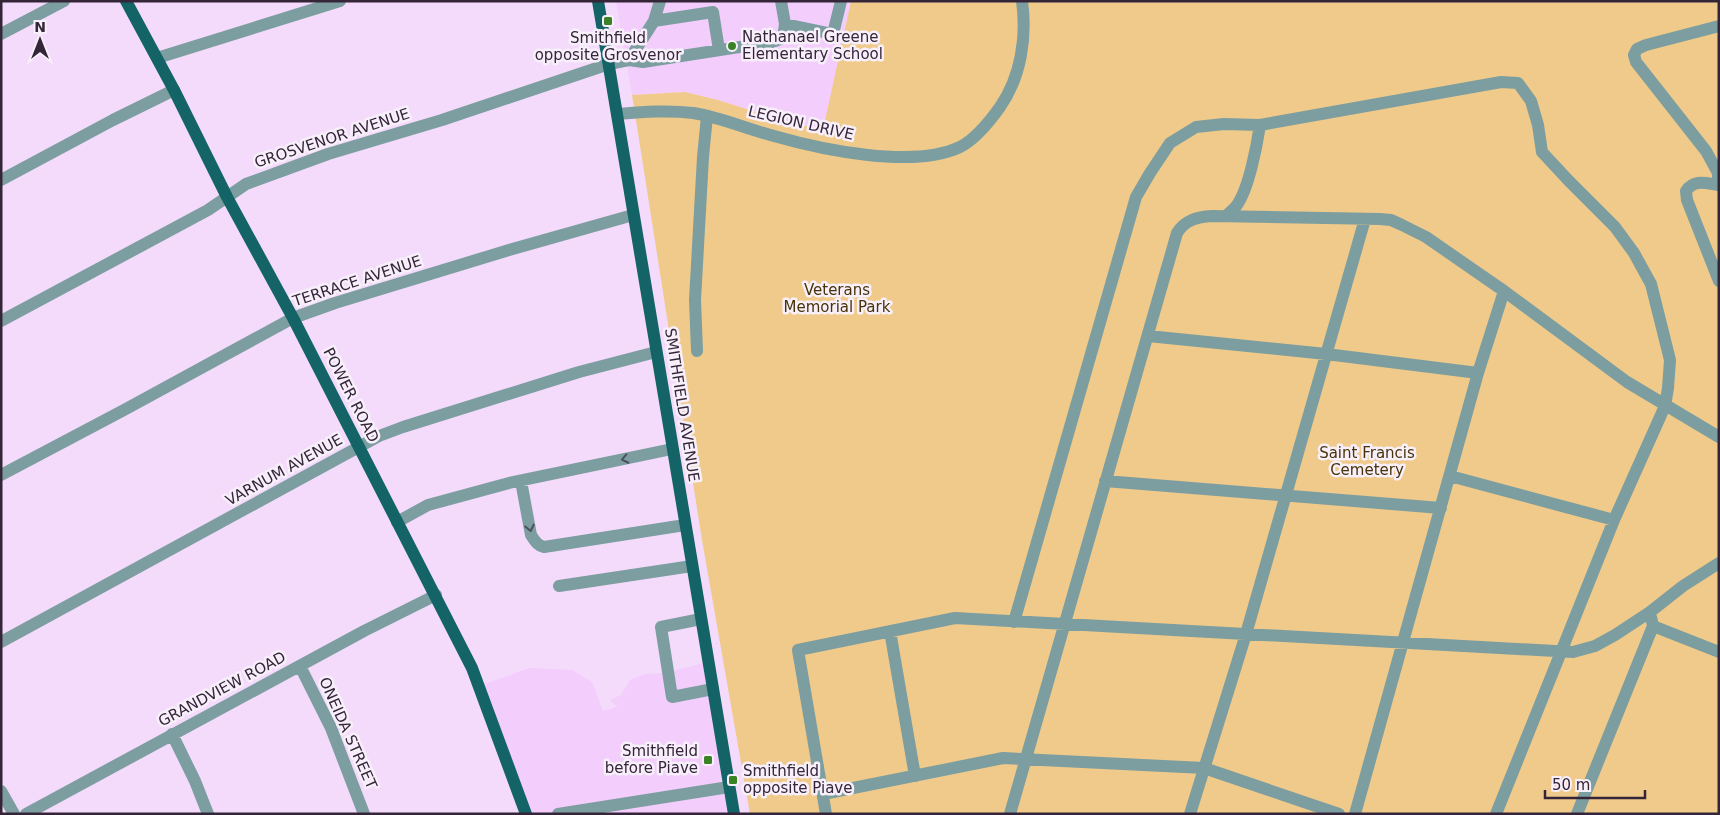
<svg xmlns="http://www.w3.org/2000/svg" width="1720" height="815" font-family="'DejaVu Sans',sans-serif">
<rect width="100%" height="100%" fill="#f4dbfb"/>
<path fill="#f3cdfc" d="M616 1H851L824 130 778 119 718 100 685 92 632 95Z
M707 662 735 814H525L482 685 530 668 572 670 592 682 603 711 617 707 610 700 621 695 630 680 645 674 665 673Z"/>
<path fill="#f0ca8a" d="M851 1H1719V814H750L702 540 632 95 685 92 718 100 778 119 823 130Z"/>
<g fill="none" stroke-linecap="round" stroke-linejoin="round">
<path stroke="#7c9ea0" stroke-width="12" d="M654 21 713 12 719 50
M785 24 833 34 841 1
M1719 26 1646 45 1637 49 1634 55 1636 62 1706 151 1718 173V185C1705 183 1694 179 1686 191L1687 200 1719 281
M1 34 64 1
M157 58 340 1
M629 60 654 21 660 1
M617 114C643 112 668 110 693 113 720 117 747 129 774 136 823 150 913 169 960 147 976 139 990 121 1000 107 1021 77 1027 37 1022 1
M1 180 113 120 174 90
M1226 216C1230 212 1234 209 1237 205 1249 188 1257 145 1260 125
M1 321 208 210 246 184 328 154 442 120 609 64 629 60 643 62 772 42 783 38 785 24 781 1
M1148 336 1326 354 1478 373 1504 291
M697 351 695 300 703 157 707 116
M1 475 124 410 293 318 335 303 509 250 633 215
M1450 476 1614 520
M521 481 531 535C535 541 537 545 544 547L685 525
M1105 481 1441 508
M397 522 428 505 509 483 672 449
M559 586 692 566
M1651 617 1653 626 1719 652
M701 619 661 627 672 697 713 689
M1014 622 1136 197 1150 173 1170 143 1196 127 1224 124 1260 125 1501 82 1518 83 1531 101 1538 125 1542 152 1569 181 1615 227 1634 253 1651 284 1670 360 1668 388 1665 406 1614 520 1496 814
M890 631 915 776
M1 642 379 436 403 427 579 372 656 352
M300 666 331 728 364 814
M172 734 195 781 208 814
M1 791 14 814
M823 794 1003 758 1204 768 1339 814
M26 814 364 631 436 595
M558 814 729 787
M826 814 798 650 955 618 1573 652 1595 646 1615 635 1650 612 1683 586 1719 563
M1010 814 1177 233C1185 220 1197 217 1212 216L1380 219 1391 220 1402 225 1426 237 1504 291 1627 382 1719 437
M1190 814 1246 634 1365 219
M1355 814 1478 373
M1577 814 1653 626"/>
<path stroke="#146366" stroke-width="12" d="M126 1 174 90 227 197 293 318 472 668 526 814
M598 1 734 814"/>
</g>
<defs><path id="oneway-chevron" d="M-2-3.5L2.5 0L-2 3.5" fill="none" stroke-width="1.6" stroke-linecap="round" stroke-linejoin="round" transform="scale(1.25)"/></defs>
<g stroke="#4e4f5d">
<use href="#oneway-chevron" transform="translate(625 459) rotate(168)"/>
<use href="#oneway-chevron" transform="translate(530 528) rotate(77)"/>
</g>
<g fill="#3b8227" stroke="#f7effa" stroke-width="2">
<rect x="603" y="16" width="10" height="10" rx="2.5"/>
<circle cx="732" cy="46" r="5"/>
<rect x="703" y="755" width="10" height="10" rx="2.5"/>
<rect x="728" y="775" width="10" height="10" rx="2.5"/>
</g>
<g text-anchor="middle" stroke-width="5" stroke-linejoin="round" paint-order="stroke">
<g font-size="15" fill="#352539" stroke="#f7effa" text-anchor="start">
<text x="742" y="42">Nathanael Greene<tspan x="742" dy="17">Elementary School</tspan></text>
<text x="608" y="43" text-anchor="middle">Smithfield<tspan x="608" dy="17">opposite Grosvenor</tspan></text>
<text x="698" y="756" text-anchor="end">Smithfield<tspan x="698" dy="17">before Piave</tspan></text>
<text x="743" y="776">Smithfield<tspan x="743" dy="17">opposite Piave</tspan></text>
</g>
<g font-size="15" fill="#352539" stroke="#f7effa">
<text transform="translate(801 123) rotate(13)" y="5">LEGION DRIVE</text>
<text transform="translate(332 138) rotate(-18)" y="5">GROSVENOR AVENUE</text>
<text transform="translate(357 281) rotate(-18)" y="5">TERRACE AVENUE</text>
<text transform="translate(351 395) rotate(63)" y="5">POWER ROAD</text>
<text transform="translate(682 405) rotate(81)" y="5">SMITHFIELD AVENUE</text>
<text transform="translate(284 470) rotate(-29)" y="5">VARNUM AVENUE</text>
<text transform="translate(222 689) rotate(-28)" y="5">GRANDVIEW ROAD</text>
<text transform="translate(348 733) rotate(66)" y="5">ONEIDA STREET</text>
</g>
<g font-size="15" fill="#483308" stroke="#f7effa">
<text x="837" y="295">Veterans<tspan x="837" dy="17">Memorial Park</tspan></text>
<text x="1367" y="458">Saint Francis<tspan x="1367" dy="17">Cemetery</tspan></text>
</g>
</g>
<rect width="1720" height="815" fill="none" stroke="#352539" stroke-width="5"/>
<g transform="translate(40 40)" stroke="#f7effa" stroke-width="4" paint-order="stroke">
<path d="M0-4L9 19L0 12L-9 19Z" fill="#352539"/>
<text y="-8" font-size="14" font-weight="bold" text-anchor="middle" fill="#352539">N</text>
</g>
<path d="M1545 790v8h100v-8" fill="none" stroke="#352539" stroke-width="2.5"/>
<text x="1552" y="790" font-size="15" fill="#352539" stroke="#f7effa" stroke-width="4" paint-order="stroke">50 m</text>
</svg>
